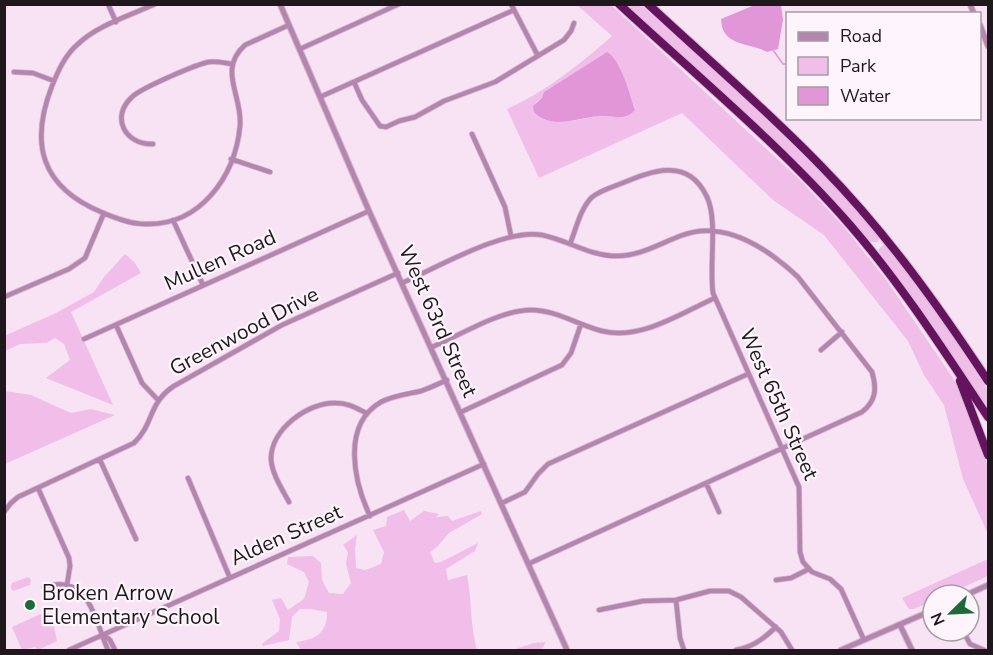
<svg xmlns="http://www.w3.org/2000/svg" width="993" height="655" font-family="'Nunito Sans',sans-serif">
<rect width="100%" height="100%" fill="#f7e3f4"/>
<path fill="#f0bee8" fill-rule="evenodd" d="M577 5H611L801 181 845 228 887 281 953 378 965 403 988 467V534L963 479 944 405 924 375 908 341 824 235 773 200 682 113 539 178 507 109C547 91 579 65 612 36ZM607 52C621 70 629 89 635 110L617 117 597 116 573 121 545 120 535 103 542 98 544 92Z
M627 5H641C723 80 808 152 880 237L878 242H871L800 164Z
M883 245H887L929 302 988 390V408L878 250Z
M125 254 135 263 141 273 71 312 113 405 46 378 70 360 64 344 55 338 46 343 20 344 5 351 4 336 56 313 94 292 104 277Z
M5 391 31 395 71 413 91 409 115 415 5 464Z
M404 510 410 521 424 511 439 514 436 517 448 516 452 521 481 511 482 514 449 533 438 546 430 552 435 563 441 562 478 543 475 551 446 569 448 580 467 575C472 600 470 626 477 650H301L296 642C316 639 327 634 327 612L311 609H300L292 617 289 640 263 646 262 644 279 631 280 619 272 600 281 598 288 610 304 599 309 582 304 572 287 564 288 557 313 556 321 563 322 580 329 593 343 594 351 583 346 564 348 552 343 545 357 535 355 549 356 568 365 570 381 564 384 552 373 530 386 526 387 517Z
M988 559V576L946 595H933V601L914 609H909L902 598Z
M28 577 31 580 30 585 13 591 11 588 12 583Z
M45 612 48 621 53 622 57 641 38 650 35 647 22 650 12 627Z
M546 642 541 650H512L534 643Z"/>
<path fill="#e197d7" d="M757 4 781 5 783 20 778 49 767 52C749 42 722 47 721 19Z
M607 52C621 60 630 95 635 110 624 122 613 115 599 116 578 118 551 130 534 112L533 106 542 98 544 92Z"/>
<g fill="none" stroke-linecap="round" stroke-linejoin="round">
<path stroke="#e197d7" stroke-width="1.5" d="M773 50 783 64H788"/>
<defs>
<path id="minor" d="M108 4 116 22
M155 4C129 16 98 25 78 44 65 55 58 71 52 86 29 145 42 187 101 212 115 218 130 224 145 224 200 226 235 177 240 126 243 96 217 70 245 45L289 25
M511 4 538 56
M300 49 399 4
M14 72 33 73 54 81
M354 82 362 100 380 126 386 127 399 121 415 117 444 101 495 82 564 40 571 31 574 23
M320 97 514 10
M472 134 505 207 511 236
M153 144C125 145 110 117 132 97 141 88 197 64 209 62 217 61 225 63 232 64
M231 159 270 172
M173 220 203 285
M570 244C576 229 580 210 591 198 599 191 610 188 620 184 651 171 688 156 707 197 718 220 709 265 713 293L799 487 800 552 803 562 812 572 830 579 841 589 864 640
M402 283C438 267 505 228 542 235 567 240 590 256 616 256 640 256 659 244 680 236 724 218 767 248 798 277L872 372C877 389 876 401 862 412L528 564
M4 297 69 269 85 258 104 213
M116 325 142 383 158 400
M84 339 369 211
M432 347C461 335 500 310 531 310 556 310 578 325 602 331 640 341 681 313 715 298
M821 350 842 332
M461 412 562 365 571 353 581 324
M100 460 136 539
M188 478 230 578
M706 483 719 512
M38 488 69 558 70 566 67 585
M289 502C282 489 272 474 271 459 271 429 308 402 336 403 348 403 356 408 366 413
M502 503 525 492 538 474 548 464 748 374
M4 512 11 503 18 497 134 443C154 424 148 403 174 386L282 325 398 273
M370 516C354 482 341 425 381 402 392 396 408 394 421 391 430 388 438 384 447 380
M776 580 791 578 809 569
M44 587C89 572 95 621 108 650
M676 600 680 638 684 650
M599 610 643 601 676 600 710 591H729L741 597 781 632 792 650
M963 631 970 644 984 650
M104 635 110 640 115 650
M69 650 484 464
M736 650C753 647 763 639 776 627"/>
<path id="tertiary" d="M280 4 369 211 567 650
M970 4 974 14
M980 25 988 46
M966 595 988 585
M900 625 912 650
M841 650 933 610"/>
<path id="motorway" d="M619 4C697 76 780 145 850 225 902 285 944 351 988 417
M648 4C706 58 766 109 821 166 885 231 938 305 988 381
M960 381 988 455"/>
</defs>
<use href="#minor" stroke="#d0becd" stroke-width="6"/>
<use href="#tertiary" stroke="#d0becd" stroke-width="7"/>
<use href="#motorway" stroke="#d0becd" stroke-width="10"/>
<use href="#minor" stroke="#b685af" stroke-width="4.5"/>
<use href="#tertiary" stroke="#b685af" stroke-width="5"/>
<use href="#motorway" stroke="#65125f" stroke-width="8"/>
</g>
<circle fill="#1d6a39" stroke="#fdf5fb" stroke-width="2" cx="30" cy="605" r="6"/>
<g text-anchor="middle" stroke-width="4.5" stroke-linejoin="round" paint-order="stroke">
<g font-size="21" fill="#1e181d" stroke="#fdf5fb">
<text transform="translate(220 260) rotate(-24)" y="7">Mullen Road</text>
<text transform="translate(438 321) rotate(66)" y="7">West 63rd Street</text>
<text transform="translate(244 331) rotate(-28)" y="7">Greenwood Drive</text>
<text transform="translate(779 404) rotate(66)" y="7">West 65th Street</text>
<text transform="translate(286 535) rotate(-24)" y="7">Alden Street</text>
</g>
<g font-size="21" fill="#1e181d" stroke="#fdf5fb" text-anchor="start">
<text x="42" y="600">Broken Arrow<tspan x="42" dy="24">Elementary School</tspan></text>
</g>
</g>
<rect width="993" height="655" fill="none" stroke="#1e181d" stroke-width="12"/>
<rect x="786" y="12" width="195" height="108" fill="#fdf5fb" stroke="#a49da2" stroke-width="1.5"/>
<rect x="798" y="32" width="30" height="9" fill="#b685af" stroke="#a49da2" stroke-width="1.5"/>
<text x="840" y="42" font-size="18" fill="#1e181d">Road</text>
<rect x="798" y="57" width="30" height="18" fill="#f0bee8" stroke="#a49da2" stroke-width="1.5"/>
<text x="840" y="72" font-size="18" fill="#1e181d">Park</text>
<rect x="798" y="87" width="30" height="18" fill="#e197d7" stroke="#a49da2" stroke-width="1.5"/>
<text x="840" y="102" font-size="18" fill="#1e181d">Water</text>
<g transform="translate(951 613) rotate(246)"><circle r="28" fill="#fdf5fb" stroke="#a49da2" stroke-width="1.5"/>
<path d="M0-4.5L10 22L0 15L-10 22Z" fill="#1d6a39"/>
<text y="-9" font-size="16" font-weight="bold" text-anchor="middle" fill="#1e181d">N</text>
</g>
</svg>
